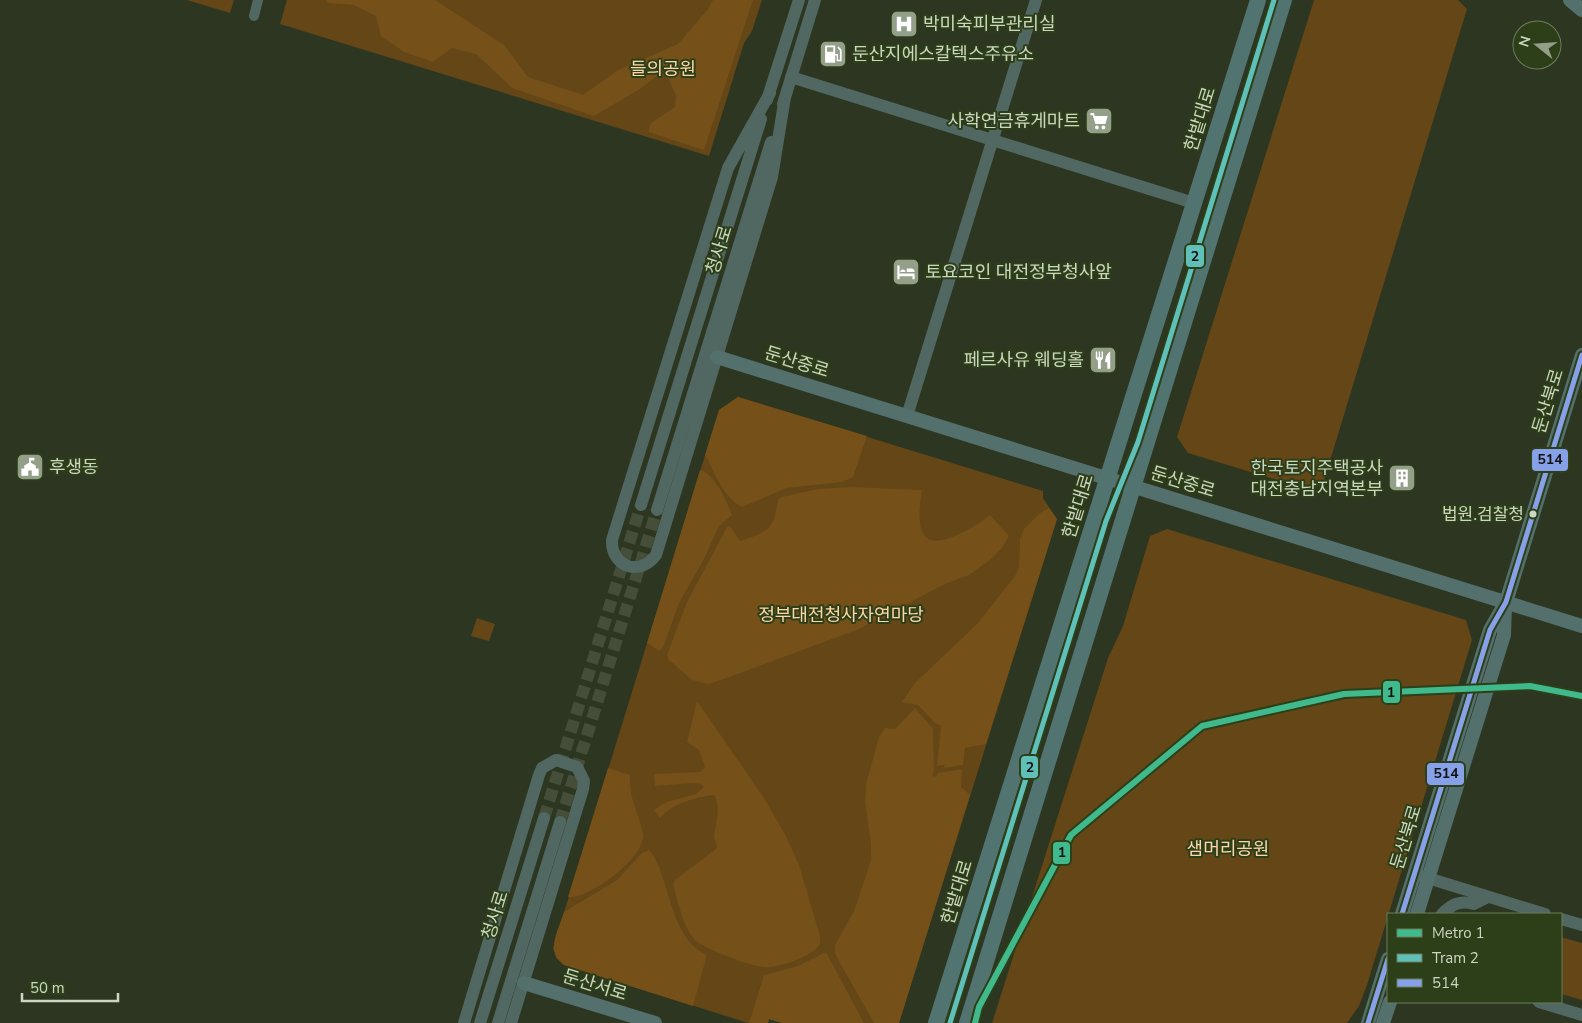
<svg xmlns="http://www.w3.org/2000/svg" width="1582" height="1023" viewBox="0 0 1582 1023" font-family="'Nunito Sans','Noto Sans KR',sans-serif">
<rect width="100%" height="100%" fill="#2c3621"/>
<path fill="#644617" d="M187,0H234L230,13Z
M287,0H762L752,31L744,43L709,156L280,24Z
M1314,0H1458L1467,9L1323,484L1310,490L1188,453L1177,437Z
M738,397L1043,491V498L1057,519L899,1023H782L769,1019L768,1023H748L564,965L556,958L553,948L719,410Z
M1167,529L1466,620L1472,640L1367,985L1359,1006L1347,1023H992L1108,658L1123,626L1150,536Z
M477,618L495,624L489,641L471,636Z
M1561,937L1582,943V1000L1561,994Z"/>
<path fill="#755018" d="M326,0H435L504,45L528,77L583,95L618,70L678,44L708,9L713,0H753L704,150L648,132L651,123L675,107L676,96L665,70L640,89L594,116L512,88L476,54L452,48L433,62L404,52L381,36L376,16L354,5L328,3Z
M738,397L867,436L853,477L842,482L787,488L742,507C724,499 714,471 705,455L719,410Z
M700,470C715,474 727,501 732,515L719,526L704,559L679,603L663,648L659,651L647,643Z
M852,487L922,490C920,502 916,530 927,538C940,549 979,524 990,515L1009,536L1002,548L990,560L969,575L945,584L859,629L735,675L709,684L692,680L669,660L667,655L687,602L727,527L730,526L740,541C769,531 773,531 778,500L782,497L818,489Z
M1049,508L1057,519L986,744L965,748L963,765L945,768L944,765L937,766L941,726L935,723L918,705L902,702L915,683L977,624L1015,576L1019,567L1020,539L1024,529L1040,513Z
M697,701L764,798L786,836L799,865L820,936V944C813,957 778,968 765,967C751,967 702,948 694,939C682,925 678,901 673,885L674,881L717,848C717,843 714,840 714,836C716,824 721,805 714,795C695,797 672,804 660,818L654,810L666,802L696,794L704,787L701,784L694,783L655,786L654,774L700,772L705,767L699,750L687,742Z
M915,708L933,729L934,771L932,775L935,777L938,773L962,769L961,787L970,795L899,1023H874L840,963L835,953V945L854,911L871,860V845L865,800L866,784L879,737L885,728L895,729Z
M608,768L630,775C629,802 639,811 643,834C646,857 589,900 568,897Z
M649,850C654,854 656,861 659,867C671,896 675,941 707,955L693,1006L564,965C545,950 558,932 564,912L617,880L642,853Z
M826,952L864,1023H782L769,1019L768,1023H749L764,975L798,966Z"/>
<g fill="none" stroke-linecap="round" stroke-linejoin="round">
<path stroke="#444e39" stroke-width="12" stroke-dasharray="12 6" stroke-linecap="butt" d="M544,818L641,505
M560,822L657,510"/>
<path stroke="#516762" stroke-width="10" d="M254,16L258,0"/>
<path stroke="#516762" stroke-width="12" d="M791,77L1194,203
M770,93L728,168L612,540C611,567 640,577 656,555L772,177L785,97
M767,100L799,0
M783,104L815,0
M907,416L1036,0
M641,505L761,119
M657,510L771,142
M1418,875L1545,914
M1442,914C1452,904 1460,900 1474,904L1488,897
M1561,919L1582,925
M1539,1002L1582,1015
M464,1023L539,775L542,768L556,760L577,767L584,781L583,789L511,1023
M480,1023L544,818
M498,1023L560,822"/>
<path stroke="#54706c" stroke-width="14" d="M1570,0L1582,10
M717,357L1582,626
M1402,914L1490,630L1506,602L1582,355
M1417,914L1504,635L1505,605
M524,983L655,1023
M1368,1023L1388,959
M1383,1023L1390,1002"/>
<path stroke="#517470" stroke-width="16" d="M936,1023L1258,0
M967,1023L1284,0"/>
<g stroke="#2d3f18" stroke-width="9">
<path id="bus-1" d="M1402,914L1490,630L1506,602L1582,355
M1368,1023L1388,959"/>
</g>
<use href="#bus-1" stroke="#87a1e9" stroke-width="5"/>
<g stroke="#2d3f18" stroke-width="9">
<path id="tram-1" d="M950,1023L1106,521L1138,442L1274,0"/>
</g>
<use href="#tram-1" stroke="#5fc0b9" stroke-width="5"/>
<g stroke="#2d3f18" stroke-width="10">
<path id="metro-1" d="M975,1023L979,1007L1071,835L1202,726L1344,694L1530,686L1582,696"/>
</g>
<use href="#metro-1" stroke="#40ba8c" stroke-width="6"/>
</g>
<defs>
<g id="hospital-square" transform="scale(1.4375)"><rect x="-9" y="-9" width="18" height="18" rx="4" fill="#939f88" stroke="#2d3f18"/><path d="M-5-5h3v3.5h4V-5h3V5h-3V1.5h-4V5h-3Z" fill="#fff"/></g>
<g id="fuel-square" transform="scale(1.4375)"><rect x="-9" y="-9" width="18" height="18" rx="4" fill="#939f88" stroke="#2d3f18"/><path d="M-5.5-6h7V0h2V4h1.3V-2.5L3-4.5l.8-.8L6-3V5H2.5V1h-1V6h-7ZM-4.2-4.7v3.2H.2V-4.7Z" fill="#fff"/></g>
<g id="supermarket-square" transform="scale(1.4375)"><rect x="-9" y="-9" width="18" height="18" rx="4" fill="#939f88" stroke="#2d3f18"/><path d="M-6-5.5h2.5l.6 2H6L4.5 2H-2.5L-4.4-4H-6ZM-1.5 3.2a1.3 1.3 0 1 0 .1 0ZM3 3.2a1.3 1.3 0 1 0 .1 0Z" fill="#fff"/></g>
<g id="hotel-square" transform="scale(1.4375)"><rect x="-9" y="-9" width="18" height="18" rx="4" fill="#939f88" stroke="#2d3f18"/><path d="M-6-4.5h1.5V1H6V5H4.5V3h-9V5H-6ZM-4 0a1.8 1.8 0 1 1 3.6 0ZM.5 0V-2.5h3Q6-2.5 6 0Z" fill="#fff"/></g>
<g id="restaurant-square" transform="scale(1.4375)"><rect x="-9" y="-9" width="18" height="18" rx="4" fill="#939f88" stroke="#2d3f18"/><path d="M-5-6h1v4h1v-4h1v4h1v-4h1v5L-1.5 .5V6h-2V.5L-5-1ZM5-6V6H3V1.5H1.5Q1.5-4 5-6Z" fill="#fff"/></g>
<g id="civic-square" transform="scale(1.4375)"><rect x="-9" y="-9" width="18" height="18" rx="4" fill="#939f88" stroke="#2d3f18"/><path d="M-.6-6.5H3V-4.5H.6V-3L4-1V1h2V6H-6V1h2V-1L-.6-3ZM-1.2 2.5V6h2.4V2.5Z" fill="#fff"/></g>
<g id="building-square" transform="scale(1.4375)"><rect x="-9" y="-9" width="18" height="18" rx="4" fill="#939f88" stroke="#2d3f18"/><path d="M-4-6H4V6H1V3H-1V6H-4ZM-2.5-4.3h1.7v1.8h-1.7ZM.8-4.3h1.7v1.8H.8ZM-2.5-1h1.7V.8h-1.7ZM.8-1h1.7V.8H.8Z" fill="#fff"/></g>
</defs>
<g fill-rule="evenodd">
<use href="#hospital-square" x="904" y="24"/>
<use href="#fuel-square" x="833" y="54"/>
<use href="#supermarket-square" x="1099" y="121"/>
<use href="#hotel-square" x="906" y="272"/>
<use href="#restaurant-square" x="1103" y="360"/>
<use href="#civic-square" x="30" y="467"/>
<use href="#building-square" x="1402" y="478"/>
</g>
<circle fill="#cbd7c0" stroke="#2d3f18" stroke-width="2" cx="1533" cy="514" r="4.5"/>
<g text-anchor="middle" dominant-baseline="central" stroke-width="4" stroke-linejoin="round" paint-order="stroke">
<g font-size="17" fill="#cbd7c0" stroke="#2d3f18" text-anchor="end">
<text x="1524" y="514">법원.검찰청</text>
</g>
<g font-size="18" fill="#cbd7c0" stroke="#2d3f18" text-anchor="start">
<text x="923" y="24">박미숙피부관리실</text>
<text x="852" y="54">둔산지에스칼텍스주유소</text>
<text x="1080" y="121" text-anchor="end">사학연금휴게마트</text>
<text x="925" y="272">토요코인 대전정부청사앞</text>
<text x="1084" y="360" text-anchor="end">페르사유 웨딩홀</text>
<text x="49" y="467">후생동</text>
<text x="1383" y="468" text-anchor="end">한국토지주택공사<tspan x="1383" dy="21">대전충남지역본부</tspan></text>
</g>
<g font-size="18" fill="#fdd5a7" stroke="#2d3f18">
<text x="663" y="69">들의공원</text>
<text x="841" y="615">정부대전청사자연마당</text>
<text x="1228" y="849">샘머리공원</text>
</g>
<g font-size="18" fill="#cbd7c0" stroke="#2d3f18">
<text transform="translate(1200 119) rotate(-73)">한밭대로</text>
<text transform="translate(719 250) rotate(-73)">청사로</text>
<text transform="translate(797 362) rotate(17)">둔산중로</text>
<text transform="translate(1548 401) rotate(-73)">둔산북로</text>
<text transform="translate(1183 482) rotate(17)">둔산중로</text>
<text transform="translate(1078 506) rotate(-73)">한밭대로</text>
<text transform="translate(1406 837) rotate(-73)">둔산북로</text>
<text transform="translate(957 892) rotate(-73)">한밭대로</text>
<text transform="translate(495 915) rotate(-73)">청사로</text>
<text transform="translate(595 985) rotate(17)">둔산서로</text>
</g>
</g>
<g stroke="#2d3f18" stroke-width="2">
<rect x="1185" y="244" width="20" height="24" rx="5" fill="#5fc0b9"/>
<rect x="1531" y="448" width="38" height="24" rx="5" fill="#87a1e9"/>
<rect x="1382" y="680" width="19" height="24" rx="5" fill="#40ba8c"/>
<rect x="1020" y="755" width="19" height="24" rx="5" fill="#5fc0b9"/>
<rect x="1426" y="762" width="39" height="24" rx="5" fill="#87a1e9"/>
<rect x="1052" y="841" width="19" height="24" rx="5" fill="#40ba8c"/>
</g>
<g font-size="14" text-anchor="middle" font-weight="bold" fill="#111">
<text x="1195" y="261">2</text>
<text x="1550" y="464">514</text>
<text x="1391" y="697">1</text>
<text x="1030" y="772">2</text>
<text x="1446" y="778">514</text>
<text x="1062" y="857">1</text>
</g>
<rect x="1387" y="913" width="175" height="90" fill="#2d3f18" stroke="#6c7c5b"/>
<rect x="1397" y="929" width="25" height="8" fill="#40ba8c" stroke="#6c7c5b"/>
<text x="1432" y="938" font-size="15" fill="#cbd7c0">Metro 1</text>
<rect x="1397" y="954" width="25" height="8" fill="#5fc0b9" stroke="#6c7c5b"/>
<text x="1432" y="963" font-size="15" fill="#cbd7c0">Tram 2</text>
<rect x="1397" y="979" width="25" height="8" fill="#87a1e9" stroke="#6c7c5b"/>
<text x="1432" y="988" font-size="15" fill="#cbd7c0">514</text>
<g transform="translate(1537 45) rotate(287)"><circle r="24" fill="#2d3f18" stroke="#6c7c5b"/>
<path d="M0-4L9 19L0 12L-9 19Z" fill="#939f88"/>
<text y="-8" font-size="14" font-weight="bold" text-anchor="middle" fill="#cbd7c0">N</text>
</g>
<path d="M22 993v8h96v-8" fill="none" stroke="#cbd7c0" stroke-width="2.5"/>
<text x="30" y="993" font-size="15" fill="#cbd7c0" stroke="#2d3f18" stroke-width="4" paint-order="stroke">50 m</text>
</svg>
